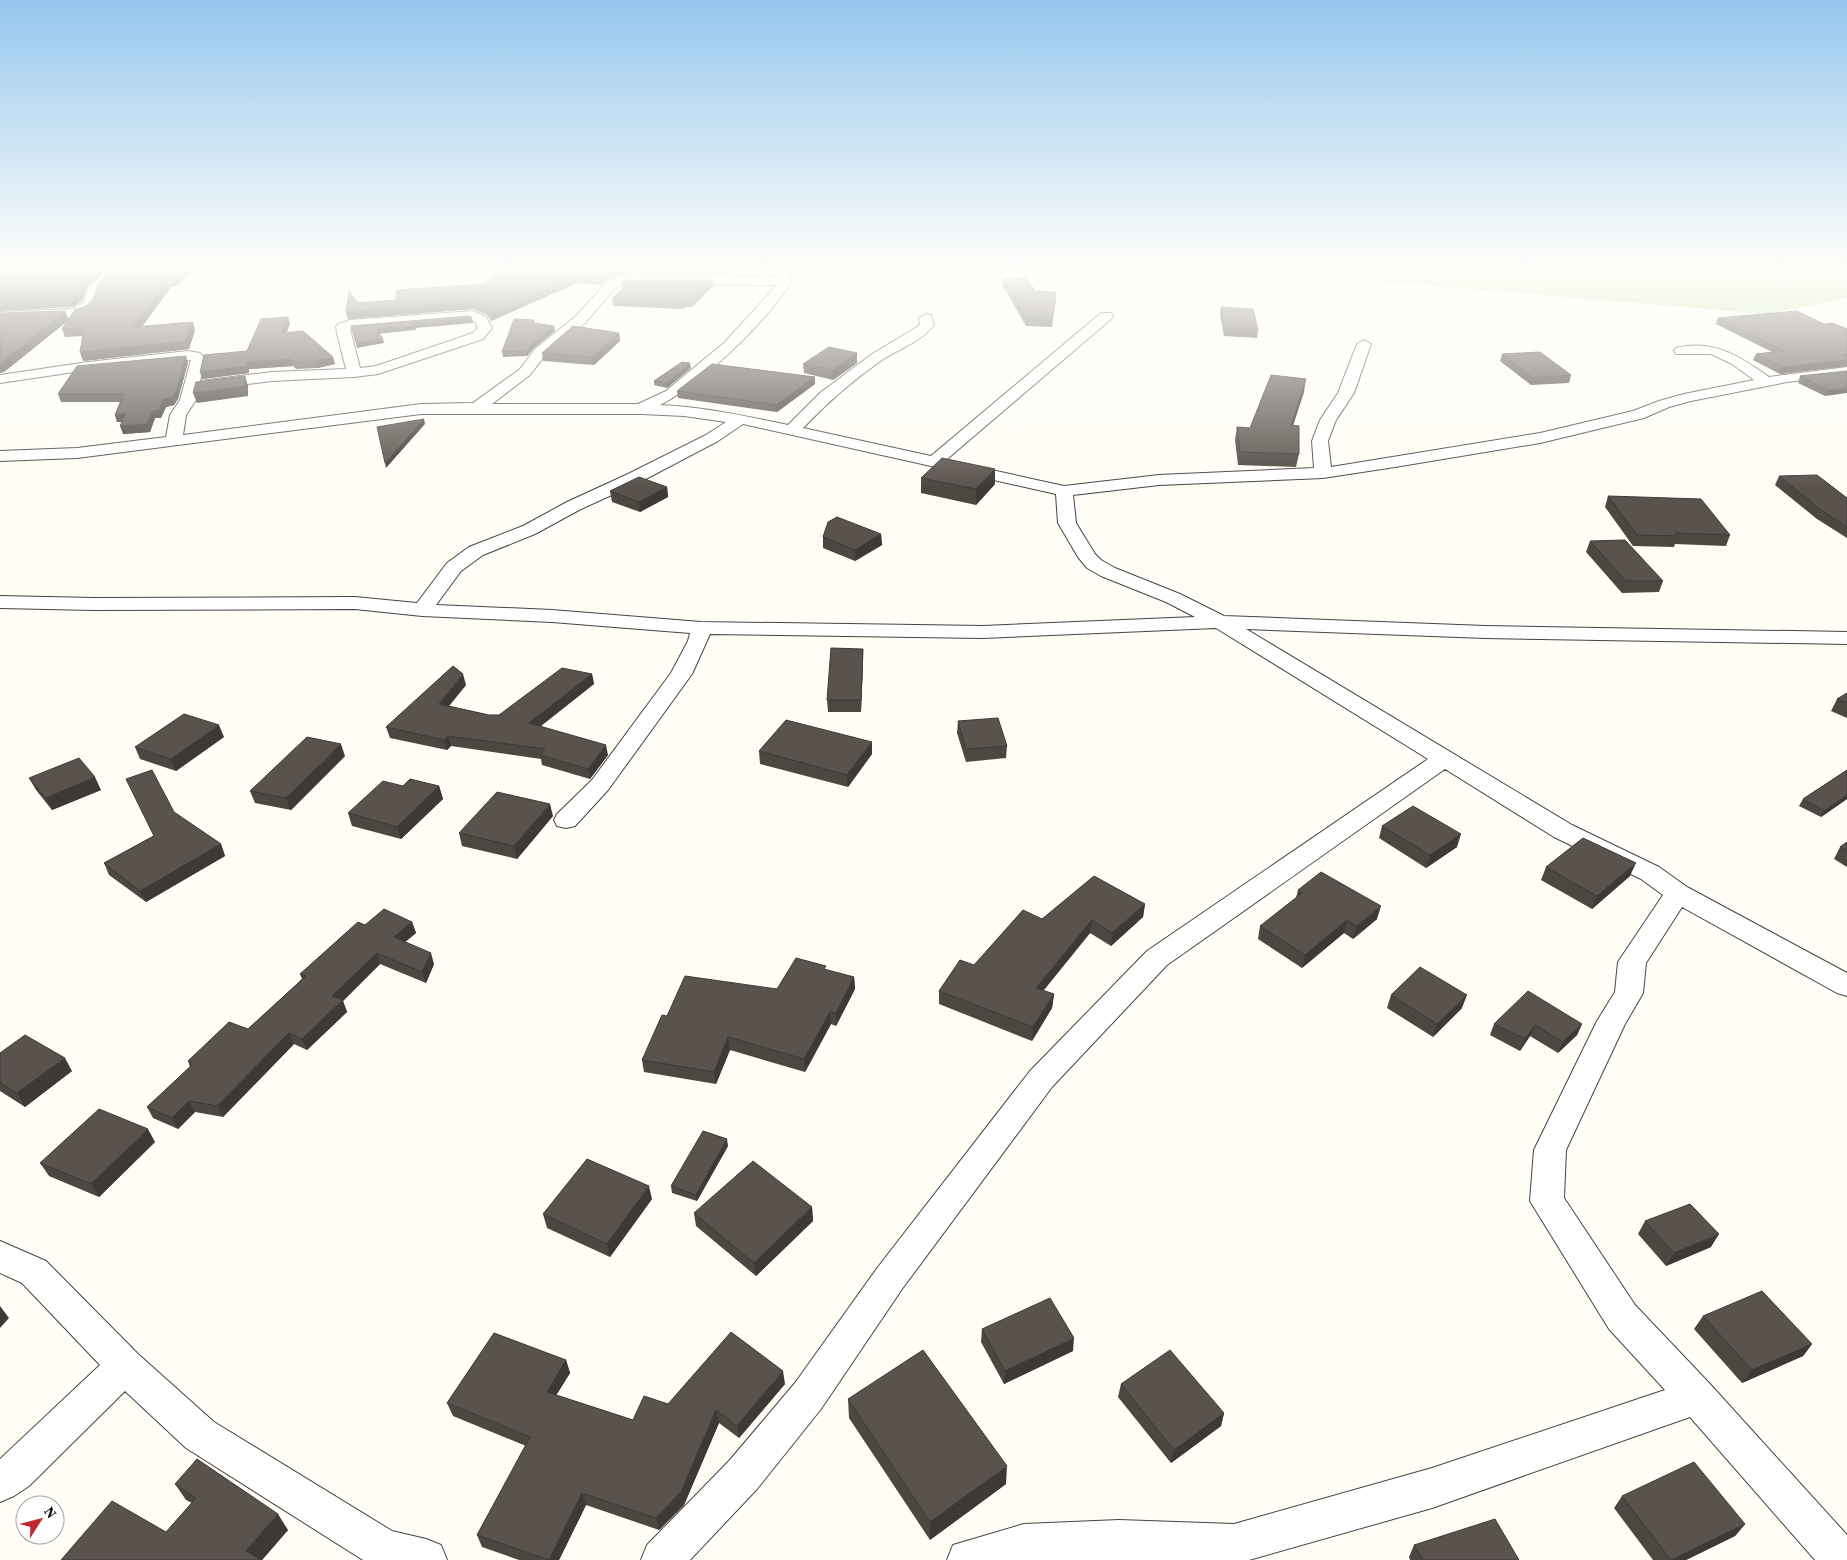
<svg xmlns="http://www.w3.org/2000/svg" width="1847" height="1560" viewBox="0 0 1847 1560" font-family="'Source Serif 4',serif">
<rect width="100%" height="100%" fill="#fffdf5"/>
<path fill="#b9dc9c" d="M1245,270H1847V298L1766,314Z"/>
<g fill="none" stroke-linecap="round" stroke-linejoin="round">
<g stroke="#444" stroke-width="2">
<path id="street" d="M108,270H121L99,291C99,302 93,311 83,315C69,321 17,319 0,320V312L74,309L84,302L88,287Z
M776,270H788L792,281C767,321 702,384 660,405C704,407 746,416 788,425L820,393L872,354L917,327L920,324L919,318L926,314L931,315L934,325C922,341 899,349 882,360C853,380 827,403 803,428L931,456L1101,313H1111L1113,316L1111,319L946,460L1064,486L1159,475L1314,468L1312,441L1320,420L1338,393L1357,344L1364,340L1371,344L1354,393L1336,420L1328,441L1331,467L1540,433L1633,411L1659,401L1684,394L1754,380L1732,364L1711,354H1676L1674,351L1676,348C1714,339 1739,356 1769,377L1847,367V375L1787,382L1691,401L1669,407L1644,418L1540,443L1395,467L1323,478L1159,485L1073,495L1076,523L1095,554L1101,560L1115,568L1180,594L1224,616L1485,626L1847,632V644L1485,638L1246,629L1572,825L1659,867L1687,887L1847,973V996L1837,993L1682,907L1646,963L1643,993L1625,1024L1566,1150L1564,1198L1635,1305L1710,1384L1847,1535V1560H1815L1690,1417L1432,1508L1249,1560H947L953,1545L1024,1524L1119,1520L1234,1524L1432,1468L1665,1390L1609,1329L1530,1201L1534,1150L1597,1021L1615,992L1618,962L1663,895L1641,879L1554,837L1445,769L1167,965L1052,1087L902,1289L821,1409L757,1489L690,1560H641L647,1545L729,1461L795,1383L878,1267L1030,1071L1147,951L1428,759L1216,628L983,638L710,634L692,674L608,790L575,826L566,828L557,826L554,820L557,814L592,780L671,673L688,641L690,633L552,622L422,616L355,609L94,610L0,608V596L94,598L355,597L417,603L447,563L469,547L523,526L567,502L628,474L706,435L726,422L684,416L642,414H421L77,458L0,461V451L77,448L166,437L170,415L180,400L191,360L88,370L0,383V375L88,362L188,351L200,353L205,359L200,381L272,372L346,369L337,333L336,327L338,324L350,320L473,311L486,317L492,328L483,339L378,374L354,377L272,381L198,390L196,400L186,415L183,435L421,404L473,403L520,369L535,349L575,317L608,281L624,276L778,277ZM625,284L777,285L725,342L666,391L638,404H492L530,375L545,355L585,323L616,287ZM470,319L475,322L478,328L473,333L376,366L360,368L350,329ZM743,424L1056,494L1058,523L1078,557L1087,568L1101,576L1166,602L1195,617L983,626L701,622L552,610L436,605L461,571L483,555L535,534L579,510L640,482L718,441Z
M0,1241L46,1261L138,1354L214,1422L392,1531L426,1539L441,1545L447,1560H363L186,1448L125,1391L29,1486L14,1496L0,1502V1459L100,1365L22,1283L0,1273Z"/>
</g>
<use href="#street" fill="#fff" fill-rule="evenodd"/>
</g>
<path fill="#4d4742" d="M0,270H100L102,273L87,286L82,301L73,307L0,311Z
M196,270L175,287H171L142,326L195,330L189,349L83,361L82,336L65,337L62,329L67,321L4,372L65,311L68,319L75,310Z
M500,270H729L725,275L624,274L607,279L602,285L577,283L491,321L487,315L473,309L348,319L346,312L358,303L396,300L484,284Z
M1003,279L1056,299L1052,327L1026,326L1003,286Z
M622,280L713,286L692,307H685L683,309L613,306L612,299L624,287H622Z
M1221,307L1258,330L1257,338L1224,336L1220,315Z
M1718,318L1824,324L1847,329V366L1780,374L1753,360L1756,354L1772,352L1716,324Z
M534,320V323L554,326L555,331L534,348L527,356L503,357L502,352Z
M290,323L287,332L335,364L318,368L296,369L293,366L249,369V373L202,379Z
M619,333L620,341L594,365L543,361L542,353Z
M857,353V363L833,380L804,373L803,364Z
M1502,354L1571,375L1569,383L1531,385L1500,361Z
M188,363L178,399L174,405L166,407L161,418H155L150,432L123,434L122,422H117L115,415L120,402H61L58,394Z
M691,368L667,388L654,385V381Z
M1847,371L1825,396L1798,383L1800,376Z
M815,377V384L777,412L678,398L677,391Z
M1304,392L1293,425L1299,454L1296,467L1238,465L1235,440L1237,427L1250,428Z
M995,469V484L976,505L921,493V478Z
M1779,476L1847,498V538L1817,519L1775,485Z
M667,487L668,497L640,512L612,502L610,491Z
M1608,496L1730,535L1726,546L1675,544L1674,547L1633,546L1605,507Z
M881,534L882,545L855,561L823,548V537Z
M1590,541L1663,581L1659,592L1622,593L1586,552Z
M863,649V661L861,712H828L827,700Z
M592,674L594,684L540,726L608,755L590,779L542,765L541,759L451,746L447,750L390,738L386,727L466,685L448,706L489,715H499Z
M1847,693V718L1831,711L1837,699Z
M958,721L1007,746L1006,758L966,762L957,733Z
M224,737L176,771L140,759L135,747Z
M759,751L872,754L848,787L760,764Z
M345,756L291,810L255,803L250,791Z
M1847,770V799L1821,817L1799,806L1803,799Z
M29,778L101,790L52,810L36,790Z
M403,786H439L443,799L401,839L352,826L348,813Z
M174,812L221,844L225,856L146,902L109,875L104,863L153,836Z
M553,816L517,859L462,846L459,833Z
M1382,826L1457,847L1426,868L1379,838Z
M1847,842V867L1834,859L1840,847Z
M1546,867L1630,876L1592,909L1541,880Z
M1298,890L1377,919L1353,939L1344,933L1302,968L1258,939L1260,926L1296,898Z
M1145,904L1143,917L1111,946L1090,933L1043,991L1054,994L1052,1008L1032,1041L939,1004V991L974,965L1042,919Z
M412,922L416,933L405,942L434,964L426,983L380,964L343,1001L347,1012L307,1050L294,1044L223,1117L195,1112L178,1129L153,1118L147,1107L190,1067L188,1061L248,1029L302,979L300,974Z
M826,970L854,977L855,989L836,1026L831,1024L805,1072L730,1050L716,1084L644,1072L642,1060L667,1016L777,989Z
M1391,995L1462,1008L1433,1037L1387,1008Z
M1494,1024H1582L1577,1035L1558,1053L1530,1036L1520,1051L1490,1035Z
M0,1053L72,1071L25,1107L0,1091Z
M155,1142L99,1197L49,1176L40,1163Z
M728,1146L697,1201L672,1193L671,1186Z
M652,1199L610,1257L547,1228L543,1214Z
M812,1207L813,1221L756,1276L696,1226L694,1213Z
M1645,1221L1711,1247L1666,1266L1638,1234Z
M1703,1316L1812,1344L1803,1356L1742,1383L1694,1329Z
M982,1329L1073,1351L1004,1384L981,1342Z
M566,1360L570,1373L556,1395L633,1420L668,1404L785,1384L739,1438L719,1423L684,1505L659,1530L586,1505L559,1560H519L482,1547L477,1535L526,1446L453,1416L447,1403Z
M1121,1384L1224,1413L1221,1426L1171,1463L1118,1397Z
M848,1399L1006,1484L930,1540L849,1418Z
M175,1484L288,1530L262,1560H61L166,1532L192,1503L186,1500Z
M1622,1496L1745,1524L1735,1536L1686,1560H1653L1614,1508Z
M1414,1545L1519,1560H1410L1409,1557Z"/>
<path fill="#3f3936" d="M93,270H100L102,273L87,286L82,301L73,307L70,299L84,278Z
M184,270H196L175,287L172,279Z
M616,270H623L624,274L607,279L602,285L601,278L607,273Z
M724,270H729L725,275Z
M576,276L577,283L491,321L490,315Z
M168,279L171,287L136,335L133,327Z
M712,280L713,286L692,307V300Z
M684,300L685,307L683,309L682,302Z
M472,302L473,309L348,319L346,312Z
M65,311L69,320L4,372L0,373V364Z
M288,317L290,323L284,339L282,333Z
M472,318L473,323L416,328V330L377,334L376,329L415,323Z
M193,322L195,330L189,349L83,361L80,352Z
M554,326L555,331L534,348L527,356V351L533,343Z
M619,333L620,341L594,365L593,357Z
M383,339L384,343L357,348L356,343Z
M857,353V363L833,380V370Z
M1847,354V366L1780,374L1783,367Z
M186,356L188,363L178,399L174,405L166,407L161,418H155L150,432L123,434L120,426L153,411Z
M333,357L335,364L318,368L316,361Z
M291,359L293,366L249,369V373L202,379L200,372L247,362Z
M690,363L691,368L667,388V383Z
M245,376L248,386V396L197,403L193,393Z
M815,377V384L777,412L776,405Z
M1306,379L1304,392L1289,438L1291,425Z
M1847,387V393L1825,396L1828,390Z
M126,413L129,421L117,422L115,415Z
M424,419L425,424L386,468L385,463Z
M995,469V484L976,505V489Z
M667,487L668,497L640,512L639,502Z
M881,534L882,545L855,561V550Z
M863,649V661L861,712V700Z
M463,674L466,685L442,715L439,704Z
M592,674L594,684L531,734L529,723Z
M219,725L224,737L176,771L171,759Z
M448,736L451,746L447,750L444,740Z
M872,742V754L848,787L847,775Z
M341,744L345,756L291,810L286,798Z
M606,745L608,755L590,779L588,769Z
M95,777L101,790L52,810L46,798Z
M439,786L443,799L401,839L397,827Z
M1847,795V799L1821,817L1824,811Z
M550,804L553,816L517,859L514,846Z
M1461,834L1457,847L1426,868L1430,855Z
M221,844L225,856L146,902L140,891Z
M1636,863L1630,876L1592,909L1597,896Z
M1145,904L1143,917L1111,946L1112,933Z
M1381,906L1377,919L1353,939L1357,926Z
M1092,920L1090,933L1035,1001L1036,988Z
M1347,920L1344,933L1302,968L1305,955Z
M412,922L416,933L398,948L394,937Z
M377,953L380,964L343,1001L347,1012L307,1050L302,1039L332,996Z
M431,953L434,964L426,983L422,972Z
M854,977L855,989L836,1026V1013Z
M1054,994L1052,1008L1032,1041L1033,1027Z
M1467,995L1462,1008L1433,1037L1437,1024Z
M830,1012L831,1024L805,1072L804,1059Z
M1582,1024L1577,1035L1558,1053L1563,1042Z
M1535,1025L1530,1036L1520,1051L1525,1039Z
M289,1033L294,1044L223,1117L217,1106Z
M728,1037L730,1050L716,1084L714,1072Z
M65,1058L72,1071L25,1107L17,1093Z
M189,1101L195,1112L178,1129L172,1118Z
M148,1129L155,1142L99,1197L91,1184Z
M727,1139L728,1146L697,1201L696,1195Z
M649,1186L652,1199L610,1257L607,1244Z
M812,1207L813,1221L756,1276L754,1263Z
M1719,1234L1711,1247L1666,1266L1674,1253Z
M0,1306L9,1318L0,1328Z
M1074,1338L1073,1351L1004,1384L1005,1371Z
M1812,1344L1803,1356L1742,1383L1752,1370Z
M566,1360L570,1373L551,1404L547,1392Z
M783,1371L785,1384L739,1438L737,1426Z
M716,1410L719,1423L684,1505L659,1530L656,1518Z
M1224,1413L1221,1426L1171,1463L1174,1450Z
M1007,1466L1006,1484L930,1540V1522Z
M582,1493L586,1505L559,1560H549Z
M278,1514L288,1530L262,1560H253L246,1551Z
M1745,1524L1735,1536L1686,1560H1671Z"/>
<path fill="#5a524d" stroke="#3f3936" d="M0,270H93L84,278L79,293L70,299L0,302Z
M112,270H184L172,279H168L133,327L193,322L186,341L80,352L84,328L62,329L75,310L84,307L91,302L95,295L98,284Z
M500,270H616L607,273L601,278L576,276L490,315L485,309L472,302L346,312L349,291L358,303L396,300L397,290L484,284Z
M1027,278L1035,291L1056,292L1052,320L1027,319L1003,279Z
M622,280H712L692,300H684L682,302L612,299L630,281Z
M1221,307L1253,309L1258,330L1225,329Z
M65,311L0,364V313Z
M1797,311L1824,324L1832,323L1847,329V354L1842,355L1847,357V360L1783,367L1756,354L1784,351L1718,318Z
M469,316L472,318L415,323V326L376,329L383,339L356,343L351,326Z
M288,317L282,333L303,331L333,357L316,361L294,362L291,359L247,362V366L200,372L204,355L247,351L261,319Z
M514,319L534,320L533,323L554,326L533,343L527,351L502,352Z
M573,326L619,333L593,357L542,353Z
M829,347L857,353L833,370L803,364Z
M1540,352L1571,375L1533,378L1502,354Z
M186,356L176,392L171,398L163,399L159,410L153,411L147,424L120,426L126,413L115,415L124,394H58L77,366Z
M682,362L690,363L667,383L654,381Z
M712,364L815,377L776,405L677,391Z
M1847,371V387L1828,390L1800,376Z
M1271,375L1306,379L1291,425L1299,426V454L1240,452L1237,427L1250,428Z
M245,376V386L193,393L196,382Z
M424,419L385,463L377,427Z
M942,458L995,469L976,489L921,478Z
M1817,475L1847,498V527L1821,510L1779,476Z
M639,477L667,487L639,502L610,491Z
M1608,496L1701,499L1730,535L1675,533L1678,536L1637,535Z
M837,517L881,534L855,550L823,537L828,522Z
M1625,540L1663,581H1626L1590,541Z
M831,648L863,649L861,700H827Z
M453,666L463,674L439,704L489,715H499L562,668L592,674L529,723L606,745L588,769L540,755L545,749L448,736L444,740L386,727Z
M1847,693V703L1837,699Z
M184,714L219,725L171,759L135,747Z
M998,718L1007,746L966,749L958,721Z
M786,720L872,742L847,775L759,751Z
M307,737L341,744L286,798L250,791Z
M79,758L95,777L46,798L29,778Z
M152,770L174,812L221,844L140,891L104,863L154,836L126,779Z
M1847,770V795L1824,811L1803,799Z
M410,779L439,786L397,827L348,813L383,781L403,786Z
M497,792L550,804L514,846L459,833Z
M1413,806L1461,834L1430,855L1382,826Z
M1583,838L1636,863L1597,896L1546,867Z
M1847,842V850L1840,847Z
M1321,872L1381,906L1357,926L1347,920L1305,955L1260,926L1302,893L1298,890Z
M1094,876L1145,904L1112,933L1092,920L1036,988L1054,994L1033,1027L939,991L960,960L974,965L1023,910L1042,919Z
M384,909L412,922L394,937L431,953L422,972L377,953L332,996L343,1000L302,1039L289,1033L217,1106L189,1101L172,1118L147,1107L193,1064L188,1061L229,1022L248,1029L306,976L300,974L358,922L365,925Z
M796,958L826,966L824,969L854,977L836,1013L830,1012L804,1059L728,1037L714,1072L642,1060L662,1015L667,1016L685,976L777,989Z
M1420,967L1467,995L1437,1024L1391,995Z
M1528,991L1582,1024L1563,1042L1535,1025L1525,1039L1494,1024Z
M25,1035L65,1058L17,1093L0,1083V1053Z
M99,1109L148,1129L91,1184L40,1163Z
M703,1131L727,1139L696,1195L671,1186Z
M587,1159L649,1186L607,1244L543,1214Z
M753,1161L812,1207L754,1263L694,1213Z
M1690,1204L1719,1234L1674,1253L1645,1221Z
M1762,1291L1812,1344L1752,1370L1703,1316Z
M1050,1298L1074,1338L1005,1371L982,1329Z
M731,1332L783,1371L737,1426L716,1410L681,1492L656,1518L582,1493L549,1560L477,1535L530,1437L447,1403L494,1333L566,1360L547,1392L633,1420L644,1396L668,1404Z
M923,1350L1007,1466L930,1522L848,1399Z
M1170,1350L1224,1413L1174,1450L1121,1384Z
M197,1459L278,1514L246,1551L261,1560H61L112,1501L166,1532L196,1498L175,1484Z
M1694,1462L1745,1524L1671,1560L1622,1496Z
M1495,1519L1519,1560H1423L1414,1545Z"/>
<linearGradient id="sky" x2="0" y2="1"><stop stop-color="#95c6ee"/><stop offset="0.55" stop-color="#fffefa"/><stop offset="1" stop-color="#fffefa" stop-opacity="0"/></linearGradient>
<rect width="1847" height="488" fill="url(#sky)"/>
<g transform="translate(40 1520) rotate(54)"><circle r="24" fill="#ffffff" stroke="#a0a0a0"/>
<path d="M0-4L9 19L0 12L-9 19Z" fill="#c4262e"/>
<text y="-8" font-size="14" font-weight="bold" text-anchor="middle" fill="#111111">N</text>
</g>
</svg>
